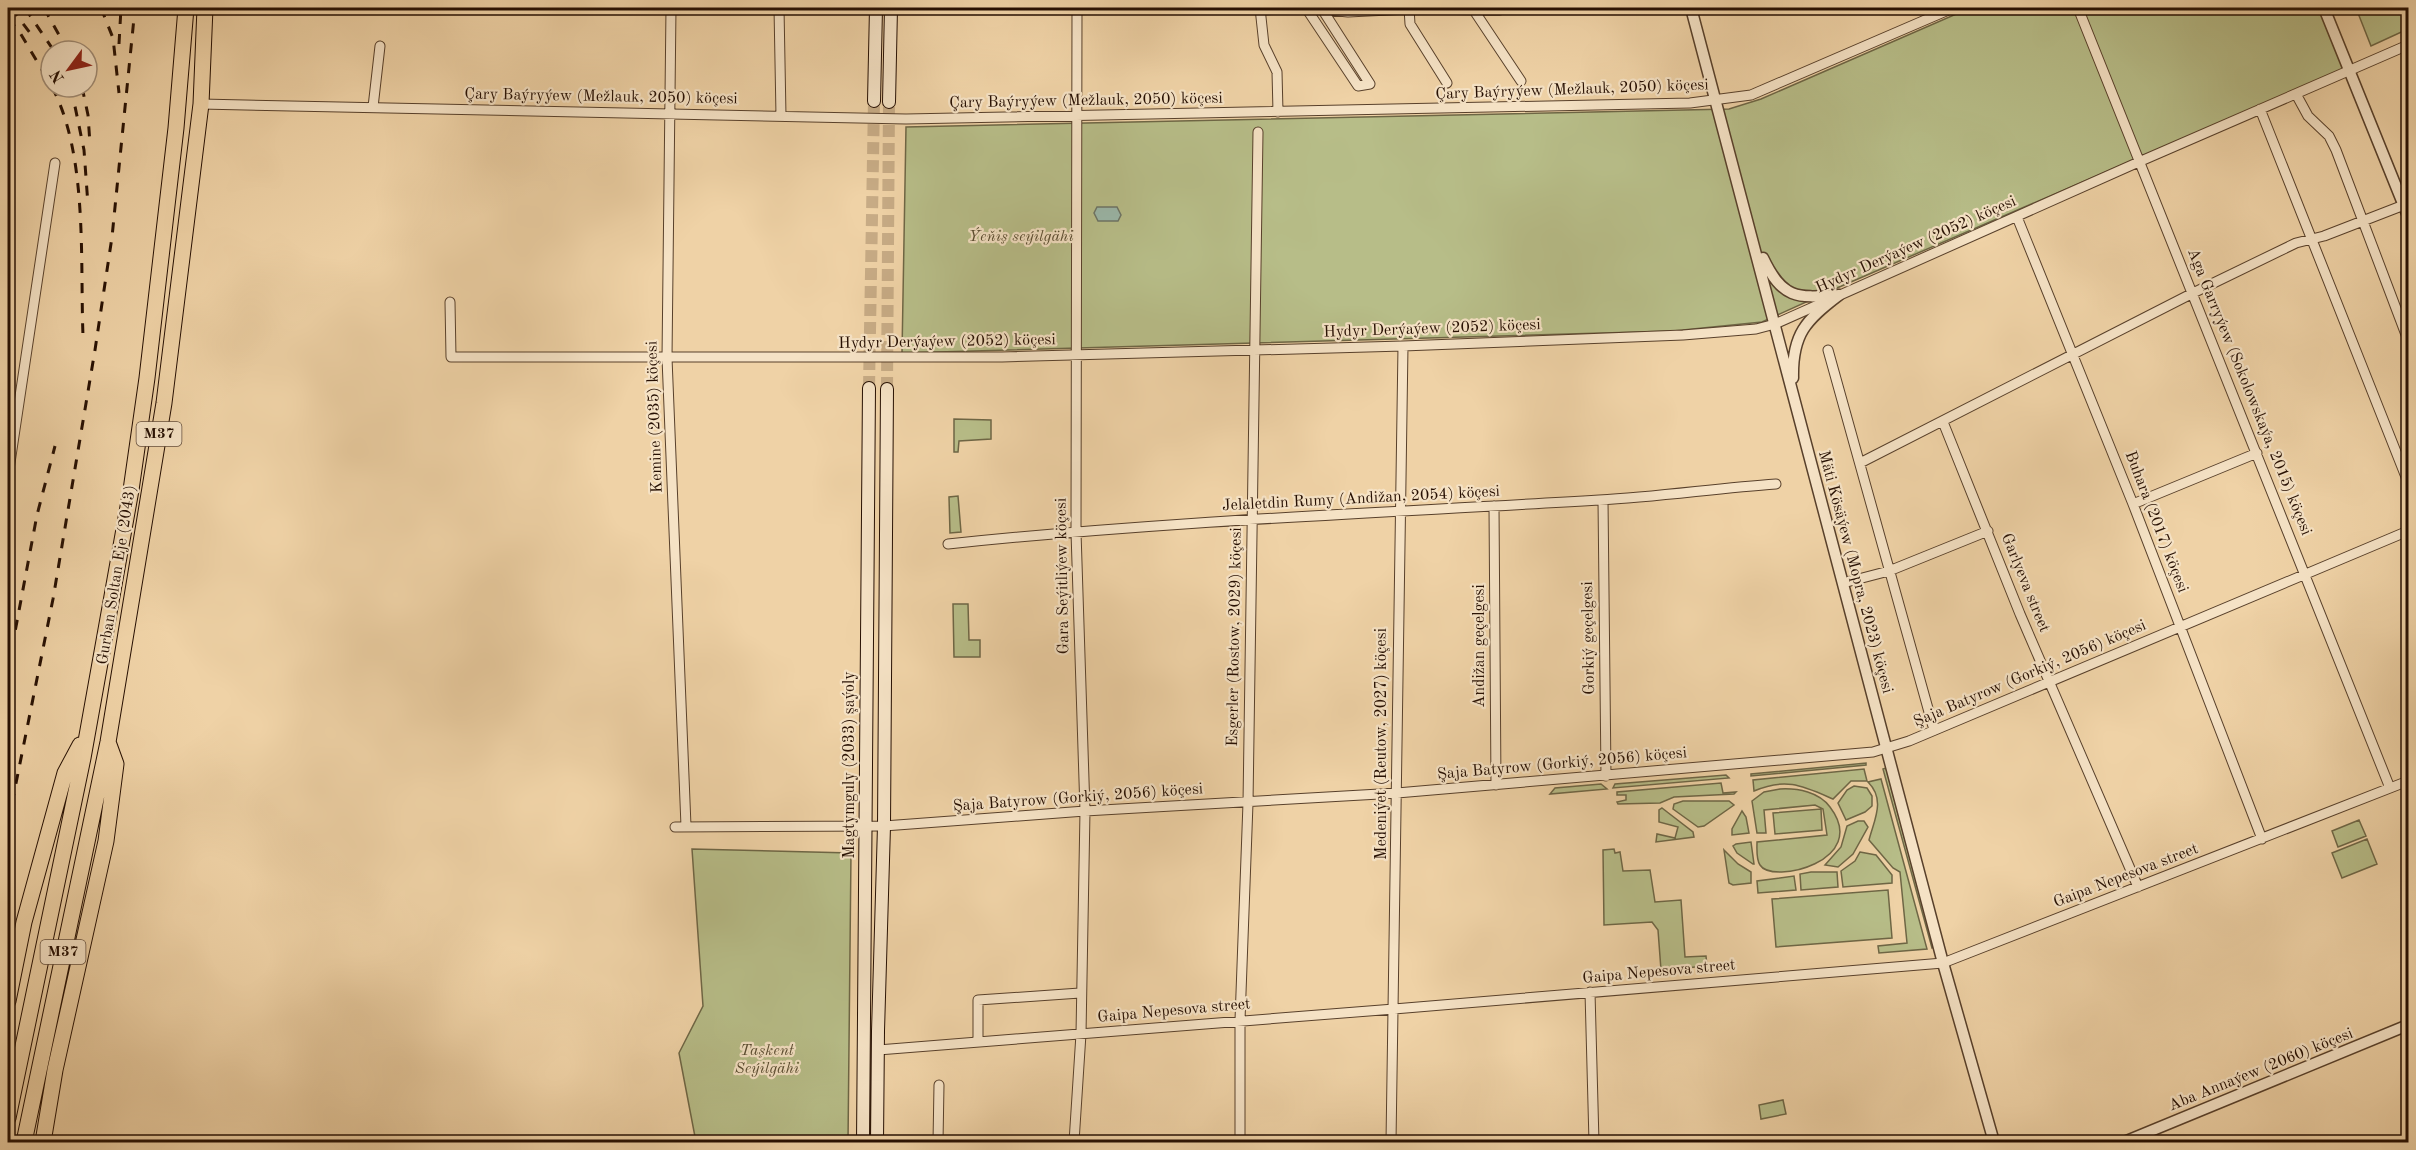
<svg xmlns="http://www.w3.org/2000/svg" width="2416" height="1150" viewBox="0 0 2416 1150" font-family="'Old Standard TT',serif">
<rect width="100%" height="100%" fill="#efd2a6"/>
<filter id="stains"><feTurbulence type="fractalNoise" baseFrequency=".00333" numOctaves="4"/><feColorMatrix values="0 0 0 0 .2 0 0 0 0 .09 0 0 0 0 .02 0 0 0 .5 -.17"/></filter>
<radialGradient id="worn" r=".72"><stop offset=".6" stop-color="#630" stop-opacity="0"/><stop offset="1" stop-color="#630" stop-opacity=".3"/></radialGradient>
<path fill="#b7bd88" stroke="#6e6645" stroke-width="1.5" d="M1970,8H2319L2344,69L1837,288L1762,322L1673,331L902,353L906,127L1729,109L1761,99Z
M2356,8H2408V29L2371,46Z
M954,419L991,420V439L959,441L958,452H954Z
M958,496L961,532L950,533L949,497Z
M953,604H968L969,640H980V657H954Z
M1866,763V765L1751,776V774Z
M1886,768L1934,947L1932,948L1883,769Z
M1864,769L1867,781H1851L1833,799C1803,786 1786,777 1754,791L1753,780Z
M1726,775L1729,778L1613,788L1615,784Z
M1881,779L1927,949L1879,953L1878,946L1907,943L1900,872L1893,868L1869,840C1874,820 1886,800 1868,782Z
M1721,783L1723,793L1736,792L1734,794L1674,797L1660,803L1618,804L1617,802L1626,800V795H1617V792Z
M1601,784L1607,789L1550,794L1555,788Z
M1854,786L1867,788L1872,796V806L1865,812L1846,820L1838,803L1847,790Z
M1780,789C1798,788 1819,792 1830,807C1871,861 1772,885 1760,865C1756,859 1757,849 1757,842L1827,835L1823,809L1815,805L1764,810L1766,833H1757L1752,801L1764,792Z
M1683,801H1729L1734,805L1704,826L1698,827L1673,809L1674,804Z
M1662,808L1693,832L1694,837L1656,842L1657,834L1675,838L1678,827L1659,822V810Z
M1821,809L1822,830L1775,834L1773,813Z
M1742,811L1746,817L1749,833L1732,835V829Z
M2359,820L2366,836L2338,847L2332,831Z
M1858,821H1864L1868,827L1853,854L1838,867L1825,865L1841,847L1847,826Z
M2367,839L2377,864L2342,878L2332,853Z
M1751,842L1754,864H1753L1737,853L1733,846L1736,844Z
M692,849L851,853L848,1142H696L679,1053L703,1006Z
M1614,849L1615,853L1620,852L1623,871L1650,870L1655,902L1681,900L1685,957L1706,956L1707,966L1661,970L1658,930L1652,922L1604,925L1603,850Z
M1724,850L1738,864L1751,872V883L1733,885L1729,883Z
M1860,852L1876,855L1892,875V883L1843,887L1841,871L1855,861Z
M1811,872H1837L1838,887L1801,890L1800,874Z
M1794,876L1796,890L1758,893L1757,881Z
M1888,890L1892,938L1776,947L1772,899Z
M1783,1100L1786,1114L1761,1119L1759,1105Z"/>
<path fill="#9ab7a9" stroke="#6c7466" stroke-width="1.5" d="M1097,207H1117L1121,215L1118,221H1098L1094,213Z"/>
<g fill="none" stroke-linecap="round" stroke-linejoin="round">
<path stroke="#c7ab85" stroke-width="12" stroke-dasharray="12 6" stroke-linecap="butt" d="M869,388L874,101
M887,389L889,102"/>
<g stroke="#58402b" stroke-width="11">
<path id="minor" d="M671,8L667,358L686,826
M779,8L781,116
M1260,8L1264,45L1277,72L1278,112
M1306,8L1358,86L1370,84L1322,9
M1409,8L1410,24L1447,83
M2078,8L2390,788
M1473,9L1521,81
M1260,10L1306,8L1348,12L1409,9L1500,10L1509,8
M2296,94L2308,116L2329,136L2336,150L2408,340
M201,104L906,119L1690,103L1751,95L1953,8
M373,107L380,46
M2260,109L2408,482
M2017,217L2133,504L2262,839
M450,302L451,357H1002L1403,346L1683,335L1756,329L1775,324L2141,161L2408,45
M1828,350L1934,730
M1943,422L2020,614L2138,887
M1860,463L2193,293L2296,243L2324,236L2404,205
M8,476L55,163
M1603,500L1606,776
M2133,504L2257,453
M1494,506L1496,785
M948,544C1164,521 1382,513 1599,500C1658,497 1717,488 1776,484
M1843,583L1889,571L1988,531
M675,827L884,826L1085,811L1397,793L1873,752L1909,741L2408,531
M1590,992L1594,1142
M978,1041V1000L1080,993
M878,1050L1394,1009L1943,963L2408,781
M938,1142L939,1085
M1074,1142L1081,1034L1085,811L1076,532L1077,8
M1240,1142V1020L1248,803L1258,132
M1391,1142L1403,346"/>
</g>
<g stroke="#58402b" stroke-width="13">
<path id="tertiary" d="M1691,8L1943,963L1994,1142
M2324,8L2408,216
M1763,258C1783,300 1797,298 1839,295
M1793,378C1792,334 1806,320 1839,295
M2124,1142L2408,1025"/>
</g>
<g stroke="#260f02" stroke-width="14">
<path id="secondary" d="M874,101L876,8
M889,102L891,8
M863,1142L869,388
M877,1142L878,1031L884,826L887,389"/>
</g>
<g stroke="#260f02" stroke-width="17">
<path id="trunk" d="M8,1001L24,922L65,773L80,745
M8,1118L83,758L131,490L147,378L176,128L186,8
M24,1142L108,742L164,403L201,104L205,8
M43,1142L55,1070L106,841L116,764L108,742"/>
</g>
<use href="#minor" stroke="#f5e2c5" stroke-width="9"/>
<use href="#tertiary" stroke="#f5e2c5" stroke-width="10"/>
<use href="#secondary" stroke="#f5e2c5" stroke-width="12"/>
<use href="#trunk" stroke="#efd2a6" stroke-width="15"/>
<path stroke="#260f02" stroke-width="3" stroke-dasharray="10 10" stroke-linecap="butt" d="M11,8L34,38
M25,8L54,51
M44,8L68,51
M101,8L113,38L119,93
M8,19L19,31L51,85
M119,44L121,8
M52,87C88,155 80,260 83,336
M71,87L84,150L88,205
M82,87L88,115L90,144
M8,669L37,515L55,446
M8,823L53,599L95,350L112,237L135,8"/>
</g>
<g text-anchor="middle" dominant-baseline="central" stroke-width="4.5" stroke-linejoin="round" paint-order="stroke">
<g fill="#f5e2c5" stroke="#644e3c" stroke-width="1.5">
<rect x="136.5" y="422" width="45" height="24" rx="4.5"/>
<rect x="40.5" y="940" width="45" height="24" rx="4.5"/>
</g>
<g font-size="15" font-weight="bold" fill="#260f02">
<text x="159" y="434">M37</text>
<text x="63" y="952">M37</text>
</g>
<g font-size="16" fill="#260f02" stroke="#f5e2c5">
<text transform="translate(1572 90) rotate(-2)">Çary Baýryýew (Mežlauk, 2050) köçesi</text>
<text transform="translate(601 97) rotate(1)">Çary Baýryýew (Mežlauk, 2050) köçesi</text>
<text transform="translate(1086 101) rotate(-1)">Çary Baýryýew (Mežlauk, 2050) köçesi</text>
<text transform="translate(1916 245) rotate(-24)">Hydyr Derýaýew (2052) köçesi</text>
<text transform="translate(1432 329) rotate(-2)">Hydyr Derýaýew (2052) köçesi</text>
<text transform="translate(947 342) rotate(-1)">Hydyr Derýaýew (2052) köçesi</text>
<text transform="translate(2249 392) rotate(68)">Aga Garryýew (Sokolowskaýa, 2015) köçesi</text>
<text transform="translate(655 417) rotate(-92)">Kemine (2035) köçesi</text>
<text transform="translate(1361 499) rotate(-3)">Jelaletdin Rumy (Andižan, 2054) köçesi</text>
<text transform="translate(2156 522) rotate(69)">Buhara (2017) köçesi</text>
<text transform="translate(1855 572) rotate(75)">Mäti Kösäýew (Mopra, 2023) köçesi</text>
<text transform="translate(117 575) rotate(-81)">Gurban Soltan Eje (2043)</text>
<text transform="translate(1063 576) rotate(-91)">Gara Seýitliýew köçesi</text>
<text transform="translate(2025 583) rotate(68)">Garlyeva street</text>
<text transform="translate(1235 637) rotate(-89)">Esgerler (Rostow, 2029) köçesi</text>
<text transform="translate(1589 638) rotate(-91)">Gorkiý geçelgesi</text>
<text transform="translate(1480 646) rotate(-90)">Andižan geçelgesi</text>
<text transform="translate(2030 674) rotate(-23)">Şaja Batyrow (Gorkiý, 2056) köçesi</text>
<text transform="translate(1382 744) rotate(-90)">Medeniýet (Reutow, 2027) köçesi</text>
<text transform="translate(1562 764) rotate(-5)">Şaja Batyrow (Gorkiý, 2056) köçesi</text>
<text transform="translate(850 765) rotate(-90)">Magtymguly (2033) şaýoly</text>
<text transform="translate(1078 798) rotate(-4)">Şaja Batyrow (Gorkiý, 2056) köçesi</text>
<text transform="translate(2126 876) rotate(-21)">Gaipa Nepesova street</text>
<text transform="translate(1659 972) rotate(-5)">Gaipa Nepesova street</text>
<text transform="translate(1174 1011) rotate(-5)">Gaipa Nepesova street</text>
<text transform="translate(2261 1070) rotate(-22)">Aba Annaýew (2060) köçesi</text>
</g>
<g font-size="16" font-style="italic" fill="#594c31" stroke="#f5e2c5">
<text x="1021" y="237">Ýeňiş seýilgähi</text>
<text x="767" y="1051">Taşkent<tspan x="767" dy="18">Seýilgähi</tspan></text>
</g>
</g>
<rect width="2416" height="1150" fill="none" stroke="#efd2a6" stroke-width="30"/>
<rect x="9" y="9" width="2398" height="1132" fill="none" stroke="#260f02" stroke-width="3"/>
<rect x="15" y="15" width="2386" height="1120" fill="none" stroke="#260f02" stroke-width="1.5"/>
<g transform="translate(69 69) rotate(237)"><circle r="28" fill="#f5e2c5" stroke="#a28e77" stroke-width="1.5"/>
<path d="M0-4.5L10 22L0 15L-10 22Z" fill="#8f2418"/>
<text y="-9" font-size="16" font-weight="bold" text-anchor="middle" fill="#260f02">N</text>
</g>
<rect width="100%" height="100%" filter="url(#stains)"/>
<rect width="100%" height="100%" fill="url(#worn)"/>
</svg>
